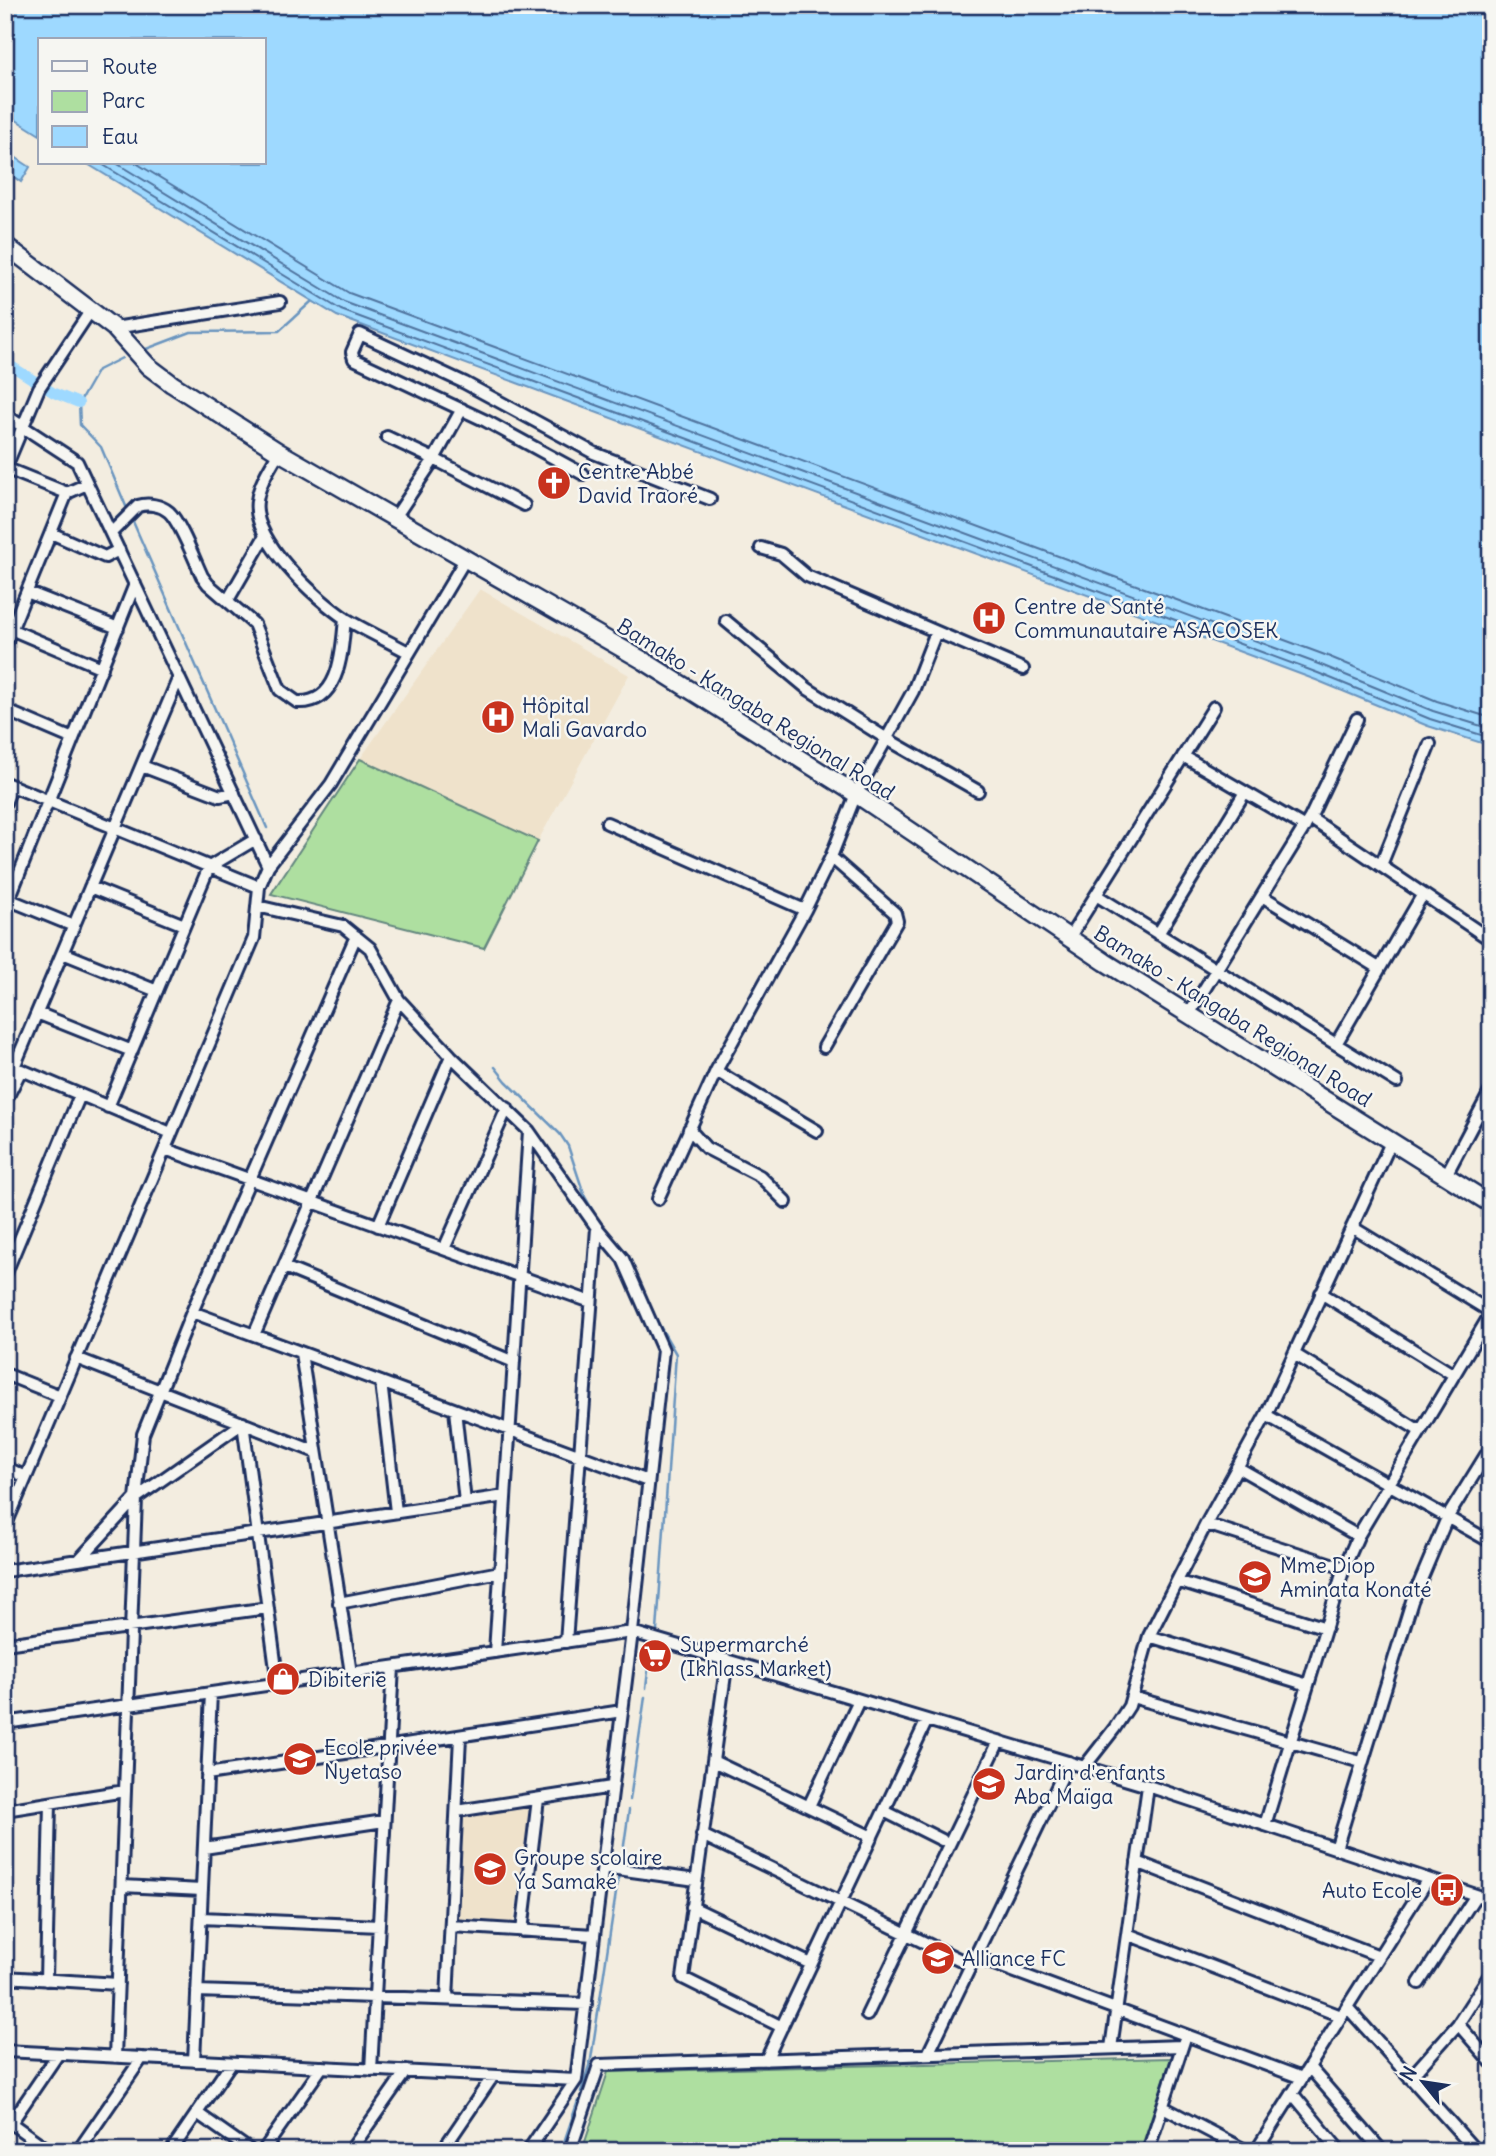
<svg xmlns="http://www.w3.org/2000/svg" width="1496" height="2156" viewBox="0 0 1496 2156" font-family="Delius,sans-serif">
<rect width="100%" height="100%" fill="#f3ede0"/>
<filter id="ink" filterUnits="userSpaceOnUse"><feTurbulence type="fractalNoise" baseFrequency=".0143" numOctaves="2"/><feDisplacementMap in="SourceGraphic" scale="14" xChannelSelector="R" yChannelSelector="G"/><feConvolveMatrix kernelMatrix="1 2 1 2 8 2 1 2 1" color-interpolation-filters="sRGB"/></filter>
<g filter="url(#ink)">
<path fill="#efe2cb" d="M480,589L629,675L538,841L360,759Z
M530,1807L513,1925L457,1921L460,1818Z"/>
<path fill="#aedfa0" stroke="#64877f" stroke-width="2" d="M360,759L538,841L484,948L271,894Z
M1171,2058L1142,2151H582L608,2072Z"/>
<path fill="#9ed9ff" stroke="#6a95bf" stroke-width="2" d="M5,5H1491V746L1428,726L1316,680L337,316L86,163H264V40H40V135L5,113Z
M15,157L30,167L21,182L5,171Z"/>
<g fill="none" stroke-linecap="round" stroke-linejoin="round">
<path stroke="#4f739e" stroke-width="2" d="M100,163L341,310L1318,673L1430,719L1491,738
M116,163L344,302L1321,665L1433,711L1491,729
M136,163L349,293L1325,655L1437,701L1491,718"/>
<path stroke="#6a95bf" stroke-width="2.5" d="M141,351L191,332L279,331L312,301
M122,358L98,370L79,403L80,425L101,447L128,511
M131,517L267,828
M495,1067L506,1081L560,1134L568,1146L585,1197L603,1228
M654,1316L676,1354L657,1631
M646,1688L651,1645
M630,1800L645,1697
M621,1866L629,1810
M581,2092L591,2059L619,1873
M561,2151L578,2101"/>
<path stroke="#9ed9ff" stroke-width="10" d="M5,362L54,393L79,403"/>
<g stroke="#1b2f5e" stroke-width="16">
<path id="street" d="M114,328L280,302
M5,415L77,462L268,866
M387,437L434,459L462,409
M279,452C270,467 259,484 257,501C251,540 316,599 346,619C366,631 388,641 408,652
M5,468L67,493
M5,469L39,388L91,310
M583,474L486,421L354,359L352,352L360,334L465,383L594,453L710,499
M394,519L434,459L524,505
M112,532L138,506C148,503 161,505 169,512C180,522 195,561 202,576L208,584L254,624L280,690L297,702C341,705 342,649 345,618
M51,533L105,557L119,550
M761,548L781,554L807,576L1023,669
M27,592L118,628
M228,600L265,536
M726,621L808,689L887,739L978,791
M8,628L102,668
M5,645L67,493L87,484
M5,710L73,739
M1183,756L1305,827
M142,766L220,796L234,793
M5,783L259,887
M5,803L12,786
M1310,818L1491,940
M607,823L805,910
M1381,865L1430,744
M90,887L184,925
M1096,895L1397,1082
M1262,896L1379,968
M5,898L74,926
M257,906L343,926L370,948L399,1000L451,1056L529,1131L597,1228L623,1259L663,1350L632,1632L576,2080L528,2151
M5,909L135,584
M1158,934L1245,792
M1069,938L1214,707
M63,953L157,991
M37,1013L132,1051
M1189,1014L1310,818L1357,719
M1336,1044L1423,894
M824,1047L897,921L895,913L831,857
M5,1063L171,1133
M14,1067L179,677
M716,1071L817,1131
M5,1102L21,1070
M108,1107L209,867L256,839
M689,1129L706,1148L760,1176L786,1202
M165,1149L591,1302
M1446,1175L1491,1090
M658,1199L716,1071L805,910L831,857L856,794L913,691L936,632
M378,1226L451,1056
M1352,1227L1491,1312
M444,1249L507,1108
M284,1267L514,1362
M5,1275L80,1095
M1321,1293L1454,1375
M192,1312L648,1481
M254,1335L399,1000
M301,1353L351,1673
M1294,1354L1420,1431
M76,1358L316,1452
M5,1374L60,1396
M381,1382L396,1512
M455,1410L465,1502
M1266,1415L1491,1542
M5,1467L26,1477
M1237,1467L1358,1536
M1206,1524L1344,1568
M5,1527L254,938L259,887L268,866L331,784L466,558
M79,1560L136,1498L243,1423L278,1684
M5,1571L505,1496
M1177,1581L1326,1628
M339,1603L500,1572
M1149,1636L1308,1685
M566,1642L597,1228
M5,1644L268,1608
M495,1652L529,1131
M727,1660L683,1978L782,2027
M1132,1697L1361,1762
M5,1723L632,1632L1148,1786L1491,1900
M713,1761L872,1837
M1085,1766L1114,1729L1129,1706L1149,1636L1206,1524L1266,1415L1392,1140
M207,1774L622,1711
M809,1806L859,1700
M5,1810L125,1791
M457,1811L612,1787
M884,1811L942,1840
M1265,1825L1344,1568L1358,1536L1491,1313
M702,1835L971,1965
M204,1848L384,1821
M1336,1849L1412,1601L1447,1518L1491,1447
M1137,1862L1379,1956
M603,1867L696,1880
M122,1886L202,1890
M692,1907L811,1964
M201,1918L379,1926
M451,1926L594,1935
M522,1931L538,1799
M1127,1934L1341,2016
M975,1957L1302,2078
M5,1977L118,1984
M46,1980L50,1803
M1419,1983L1476,1895
M197,1991L586,2004
M447,1999L460,1737
M1347,2007L1476,2151
M867,2015L999,1741
M1458,2024L1491,2062
M1111,2048L1148,1786
M5,2051L576,2080
M928,2054L1069,1762
M115,2057L136,1498L143,1434L192,1312L356,936
M766,2060L927,1720
M194,2061L211,1693
M1309,2067L1382,2151
M371,2070L393,1667
M1410,2078L1458,2024L1491,1973
M1292,2093L1340,2151
M1163,2107L1247,2151
M197,2113L251,2151
M8,2121L50,2151
M11,2123L58,2054
M78,2151L142,2058
M171,2151L231,2063
M263,2151L322,2067
M350,2151L406,2071
M442,2151L493,2076
M570,2151L599,2065L1182,2046
M1148,2151L1184,2041
M1256,2151L1428,1879"/>
</g>
<g stroke="#1b2f5e" stroke-width="21">
<path id="secondary" d="M5,245L114,328L148,366L172,384L279,452L644,661L856,794L1105,962L1491,1204"/>
</g>
<use href="#street" stroke="#f6f6f2" stroke-width="10"/>
<use href="#secondary" stroke="#f6f6f2" stroke-width="16"/>
</g>
</g>
<defs>
<g id="church-disc" transform="scale(1.75)"><circle r="9.5" fill="#c8321e" stroke="#f6f6f2"/><path d="M-1.2-6h2.4v3.5h3.3v2.4h-3.3V6h-2.4V-.1h-3.3v-2.4h3.3Z" fill="#fff"/></g>
<g id="hospital-disc" transform="scale(1.75)"><circle r="9.5" fill="#c8321e" stroke="#f6f6f2"/><path d="M-5-5h3v3.5h4V-5h3V5h-3V1.5h-4V5h-3Z" fill="#fff"/></g>
<g id="school-disc" transform="scale(1.75)"><circle r="9.5" fill="#c8321e" stroke="#f6f6f2"/><path d="M0-5L7-2L0 1L-7-2ZM-4 1L0 2.5L4 1V4Q0 6-4 4Z" fill="#fff"/></g>
<g id="supermarket-disc" transform="scale(1.75)"><circle r="9.5" fill="#c8321e" stroke="#f6f6f2"/><path d="M-6-5.5h2.5l.6 2H6L4.5 2H-2.5L-4.4-4H-6ZM-1.5 3.2a1.3 1.3 0 1 0 .1 0ZM3 3.2a1.3 1.3 0 1 0 .1 0Z" fill="#fff"/></g>
<g id="shop-disc" transform="scale(1.75)"><circle r="9.5" fill="#c8321e" stroke="#f6f6f2"/><path d="M-5-2.5h2.3a2.7 3.5 0 0 1 5.4 0H5L5.5 6h-11ZM-1.5-2.5h3a1.5 2.3 0 0 0-3 0Z" fill="#fff"/></g>
<g id="bus-disc" transform="scale(1.75)"><circle r="9.5" fill="#c8321e" stroke="#f6f6f2"/><path d="M-5-6H5V4H4V6H2V4H-2V6H-4V4H-5ZM-3.5-4V0h7V-4ZM-3.5 1.2v1.5H-2V1.2ZM2 1.2v1.5H3.5V1.2Z" fill="#fff"/></g>
</defs>
<g fill-rule="evenodd">
<use href="#church-disc" x="554" y="483"/>
<use href="#hospital-disc" x="989" y="618"/>
<use href="#hospital-disc" x="498" y="717"/>
<use href="#school-disc" x="1255" y="1577"/>
<use href="#supermarket-disc" x="655" y="1656"/>
<use href="#shop-disc" x="283" y="1679"/>
<use href="#school-disc" x="300" y="1759"/>
<use href="#school-disc" x="989" y="1784"/>
<use href="#school-disc" x="490" y="1869"/>
<use href="#bus-disc" x="1447" y="1890"/>
<use href="#school-disc" x="938" y="1958"/>
</g>
<g text-anchor="middle" dominant-baseline="central" stroke-width="5" stroke-linejoin="round" paint-order="stroke">
<g font-size="21" fill="#1b2f5e" stroke="#f6f6f2" text-anchor="start">
<text x="578" y="471">Centre Abbé<tspan x="578" dy="24">David Traoré</tspan></text>
<text x="1014" y="606">Centre de Santé<tspan x="1014" dy="24">Communautaire ASACOSEK</tspan></text>
<text x="522" y="705">Hôpital<tspan x="522" dy="24">Mali Gavardo</tspan></text>
<text x="1280" y="1565">Mme Diop<tspan x="1280" dy="24">Aminata Konaté</tspan></text>
<text x="680" y="1644">Supermarché<tspan x="680" dy="24">(Ikhlass Market)</tspan></text>
<text x="308" y="1679">Dibiterie</text>
<text x="324" y="1747">Ecole privée<tspan x="324" dy="24">Nyetaso</tspan></text>
<text x="1014" y="1772">Jardin d'enfants<tspan x="1014" dy="24">Aba Maïga</tspan></text>
<text x="514" y="1857">Groupe scolaire<tspan x="514" dy="24">Ya Samaké</tspan></text>
<text x="1422" y="1890" text-anchor="end">Auto Ecole</text>
<text x="962" y="1958">Alliance FC</text>
</g>
<g font-size="21" fill="#1b2f5e" stroke="#f6f6f2">
<text transform="translate(756 709) rotate(32)">Bamako - Kangaba Regional Road</text>
<text transform="translate(1233 1016) rotate(32)">Bamako - Kangaba Regional Road</text>
</g>
</g>
<rect width="1496" height="2156" fill="none" stroke="#f6f6f2" stroke-width="28"/>
<rect x="14" y="14" width="1468" height="2128" fill="none" stroke="#1b2f5e" stroke-width="2.5" filter="url(#ink)"/>
<rect x="38" y="38" width="228" height="126" fill="#f6f6f2" stroke="#9ea6b7" stroke-width="2"/>
<rect x="52" y="61" width="35" height="10" fill="#f6f6f2" stroke="#9ea6b7" stroke-width="2"/>
<text x="102" y="74" font-size="21" fill="#1b2f5e">Route</text>
<rect x="52" y="91" width="35" height="21" fill="#aedfa0" stroke="#9ea6b7" stroke-width="2"/>
<text x="102" y="108" font-size="21" fill="#1b2f5e">Parc</text>
<rect x="52" y="126" width="35" height="21" fill="#9ed9ff" stroke="#9ea6b7" stroke-width="2"/>
<text x="102" y="144" font-size="21" fill="#1b2f5e">Eau</text>
<g transform="translate(1423 2082) rotate(300)" stroke="#f6f6f2" stroke-width="5" paint-order="stroke">
<path d="M0-5L12 26L0 18L-12 26Z" fill="#1b2f5e"/>
<text y="-10" font-size="19" font-weight="bold" text-anchor="middle" fill="#1b2f5e">N</text>
</g>
</svg>
